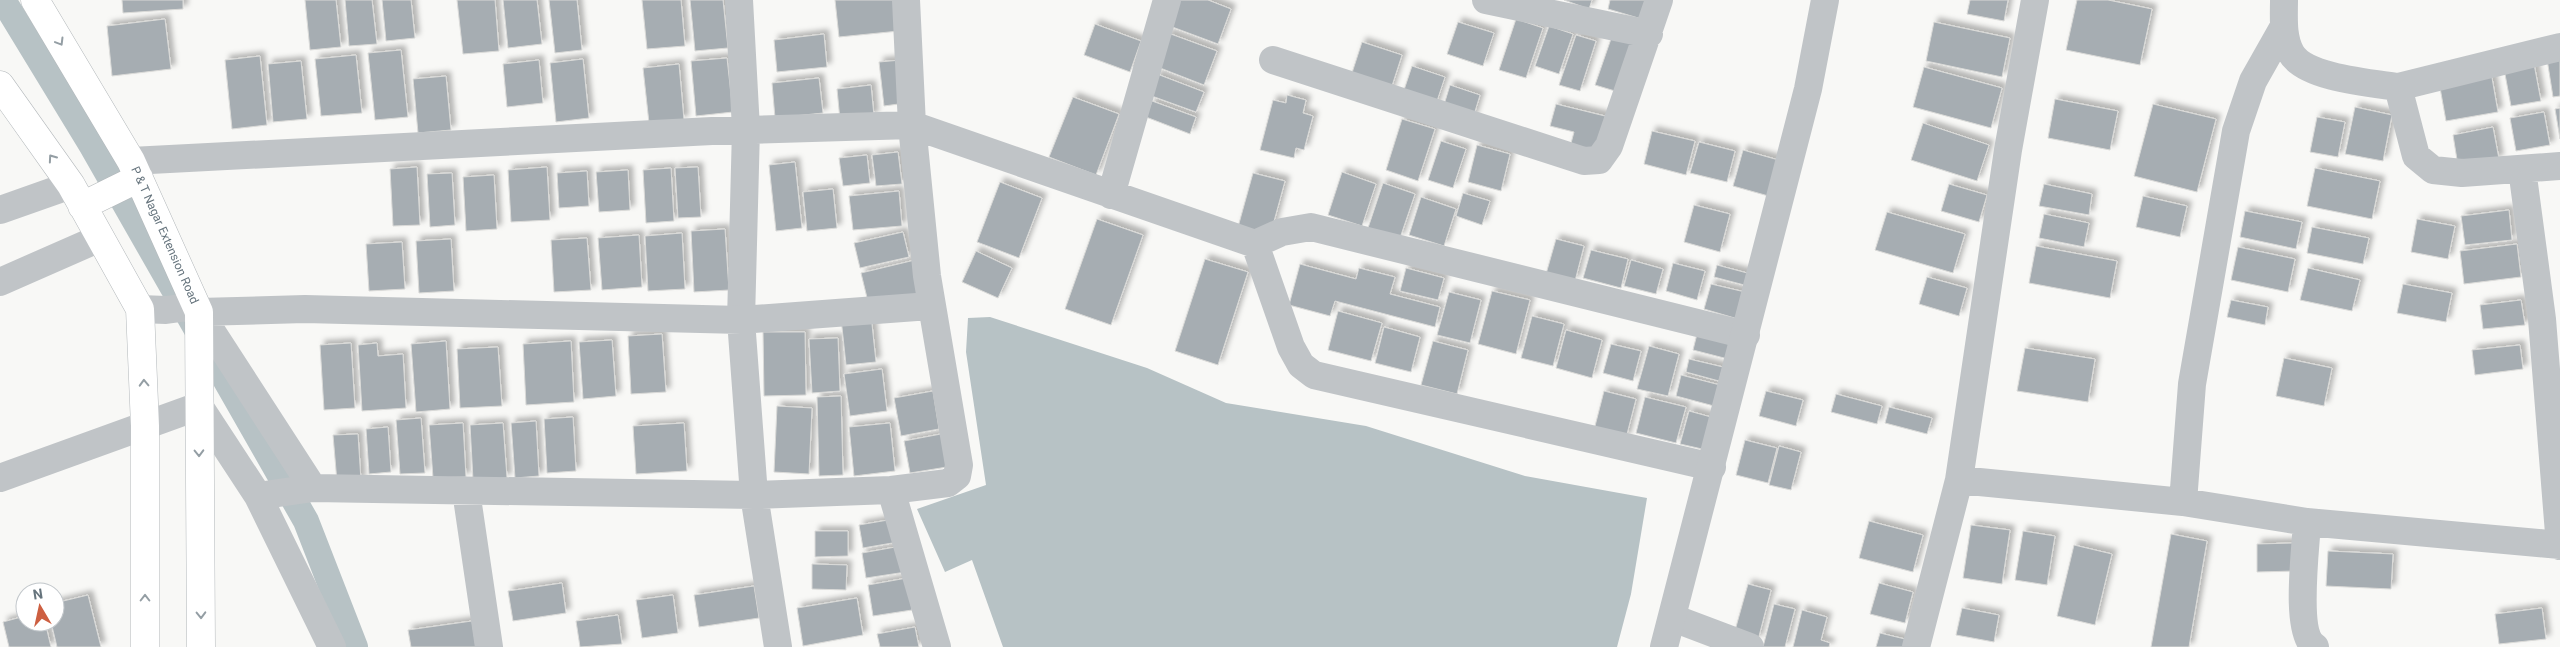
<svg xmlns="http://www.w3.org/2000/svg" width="2560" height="647" viewBox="0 0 2560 647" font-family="Roboto,sans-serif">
<defs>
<filter id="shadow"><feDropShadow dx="4.5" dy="-4.5" stdDeviation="2.5" flood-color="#0004"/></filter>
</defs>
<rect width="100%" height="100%" fill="#f8f8f6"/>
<path fill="#b7c2c5" d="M990,317L1147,368L1226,403L1366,426L1525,476L1647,498L1631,594L1617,647H1003L972,560L945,572L917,509L986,485L966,352L968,318Z"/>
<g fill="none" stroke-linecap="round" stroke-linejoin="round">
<path stroke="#b7c2c5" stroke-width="26" d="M3,0L92,146L306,521L355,647"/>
</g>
<path fill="#a6adb2" stroke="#dadad8" filter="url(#shadow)" d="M122,0H183V9L123,13Z
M305,0H336L341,47L310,50Z
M345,0H372L377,44L349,46Z
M382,0H411L415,38L386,41Z
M457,0H495L499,51L463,54Z
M503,0H537L542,44L508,48Z
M549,0H577L582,50L555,53Z
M642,0H681L685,46L647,49Z
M690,0H723L728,48L695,51Z
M835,0H896L899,31L839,37Z
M1176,0H1208L1231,9L1218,44L1167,25Z
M1564,0H1592L1589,9Z
M1610,0H1650L1645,20L1608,9Z
M1970,0H2008L2004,21L1967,14Z
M2077,0H2108L2152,9L2140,65L2066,50Z
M165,19L171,69L112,76L107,26Z
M1516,19L1543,28L1526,78L1499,70Z
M1458,22L1494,33L1483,66L1447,54Z
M1934,22L2010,38L2002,77L1926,61Z
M1095,24L1141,41L1130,72L1084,55Z
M1549,26L1573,34L1559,74L1535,66Z
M1168,33L1217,51L1204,85L1155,66Z
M824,34L827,67L777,72L774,40Z
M1576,35L1596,41L1580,91L1559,85Z
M1612,36L1641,45L1625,94L1595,85Z
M1362,42L1402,55L1390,92L1350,79Z
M401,50L408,117L375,120L368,53Z
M356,55L362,113L321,116L315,59Z
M260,56L267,125L232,129L225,60Z
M2560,56V96L2553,97L2547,59Z
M727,58L733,112L696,116L691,61Z
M583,59L589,118L556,122L550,63Z
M539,60L543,103L507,107L503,64Z
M901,60L906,103L884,106L879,62Z
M301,61L307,119L273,122L268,64Z
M679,64L684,120L649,123L643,68Z
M2534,64L2541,101L2511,106L2504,69Z
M1412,66L1445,77L1435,107L1402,96Z
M1924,67L2002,88L1991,128L1913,107Z
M2491,72L2498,112L2446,121L2439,82Z
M1157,74L1204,92L1196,112L1149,95Z
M446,76L451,130L418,133L413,79Z
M819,78L823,113L775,118L772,83Z
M871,85L874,116L840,120L837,89Z
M1450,85L1480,95L1473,118L1443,108Z
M1287,95L1306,100L1303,113L1313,116L1304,150L1296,148L1294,158L1260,150L1273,100L1286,103Z
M1073,97L1119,114L1096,175L1049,157Z
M2055,99L2118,111L2110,150L2048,138Z
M1152,101L1196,117L1190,134L1146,117Z
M1556,104L1609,117L1599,155L1570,147L1574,132L1550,126Z
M2153,104L2216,119L2197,192L2134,176Z
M2355,107L2392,115L2383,161L2345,154Z
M2560,108V139L2555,109Z
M2544,112L2550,145L2516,151L2510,118Z
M2317,117L2345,122L2338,157L2310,152Z
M1402,119L1435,129L1418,181L1386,170Z
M1923,123L1989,145L1977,181L1911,160Z
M2493,127L2499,159L2458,166L2453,135Z
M1652,131L1695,141L1686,175L1644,164Z
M1441,141L1466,149L1453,188L1428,180Z
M1699,142L1735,151L1727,182L1690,173Z
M1477,145L1510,154L1501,191L1468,182Z
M1743,150L1782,161L1772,197L1733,186Z
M898,152L902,184L876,186L872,155Z
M867,155L870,183L843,186L839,158Z
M795,162L802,228L776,231L769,165Z
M417,167L420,225L393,226L390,169Z
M547,167L550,220L511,222L508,170Z
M698,167L701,217L678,218L675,168Z
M671,168L674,221L646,223L643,170Z
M2315,168L2380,181L2372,219L2307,206Z
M628,170L630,210L599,212L596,172Z
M587,171L589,206L559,208L557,173Z
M1342,172L1376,184L1362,226L1328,215Z
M452,173L455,225L430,227L427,174Z
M1253,173L1285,181L1270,236L1238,227Z
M494,175L497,229L466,231L463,177Z
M1000,182L1042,198L1019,258L977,242Z
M1383,183L1415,194L1400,238L1368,228Z
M1949,184L1987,195L1979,222L1941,211Z
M2044,184L2092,194L2089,215L2039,206Z
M833,189L837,228L807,231L803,192Z
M899,191L902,226L853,230L849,196Z
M1463,193L1490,201L1482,225L1456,216Z
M2143,196L2187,206L2180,237L2136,227Z
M1421,197L1456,209L1444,246L1409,235Z
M1694,205L1730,214L1720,252L1684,242Z
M2509,210L2512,240L2465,245L2461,216Z
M2245,211L2302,222L2296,249L2240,237Z
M1887,212L1965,234L1953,273L1875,250Z
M2044,214L2089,223L2084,247L2039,238Z
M1097,219L1143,235L1111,325L1065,309Z
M2417,219L2455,226L2448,259L2411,252Z
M2312,227L2369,238L2363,264L2307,253Z
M725,229L729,290L694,292L691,231Z
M903,232L909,257L860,268L854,243Z
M682,233L685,289L648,291L645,236Z
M639,235L642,287L602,290L598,238Z
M587,238L591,290L554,292L551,240Z
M451,239L454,291L419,293L416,241Z
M1556,239L1584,246L1575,281L1546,274Z
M402,242L405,289L369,291L366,244Z
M2517,244L2521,277L2464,284L2460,251Z
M2036,246L2117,261L2110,298L2029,283Z
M2238,247L2295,259L2288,292L2231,280Z
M1591,250L1628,259L1621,288L1583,278Z
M976,251L1012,268L998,298L962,282Z
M1205,259L1248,272L1218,365L1175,351Z
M915,260L923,293L869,306L861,273Z
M1631,260L1663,269L1656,294L1624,286Z
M1673,263L1705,271L1697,300L1666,291Z
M1300,264L1356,279L1359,268L1395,277L1390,294L1440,307L1435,327L1335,301L1330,316L1289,305Z
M1717,265L1751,274L1748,286L1714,277Z
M1406,268L1444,278L1438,300L1400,291Z
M2308,268L2360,280L2352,311L2300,300Z
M1927,277L1967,288L1959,316L1919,304Z
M1711,284L1745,292L1738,319L1704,309Z
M2403,284L2452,293L2446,322L2397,313Z
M1492,291L1530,300L1516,354L1478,344Z
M1449,292L1481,300L1470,343L1437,335Z
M2231,300L2268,307L2265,325L2227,317Z
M2521,300L2525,325L2483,329L2480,305Z
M1338,311L1382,323L1371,361L1328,350Z
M871,315L876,362L846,365L841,318Z
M1532,316L1564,324L1553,366L1521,358Z
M1384,327L1420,337L1411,372L1375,363Z
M1566,330L1602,340L1592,378L1556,368Z
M1698,330L1734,340L1728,359L1693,350Z
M763,332H805L806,395L764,396Z
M662,334L666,392L631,394L628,336Z
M838,338L840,391L812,393L809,339Z
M612,340L616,396L583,399L579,342Z
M446,341L450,409L416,412L411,344Z
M571,341L574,402L526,405L523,344Z
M1433,341L1468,350L1457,394L1421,385Z
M351,343L355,408L324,410L320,345Z
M377,343L378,356L403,354L406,408L362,411L358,345Z
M1611,344L1641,351L1633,381L1603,373Z
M2520,345L2523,369L2475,375L2472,350Z
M1649,346L1679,354L1668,396L1637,389Z
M498,347L502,406L460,408L457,349Z
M2025,348L2095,359L2088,402L2017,391Z
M2284,358L2332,368L2324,406L2276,396Z
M1689,359L1723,367L1719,381L1686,372Z
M882,369L887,411L850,416L844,374Z
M1681,375L1720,385L1714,406L1676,396Z
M933,391L939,429L901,436L894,398Z
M1604,391L1636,399L1626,438L1594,430Z
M1766,391L1803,400L1796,426L1759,416Z
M1836,394L1882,406L1877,424L1831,412Z
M841,396L843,475L819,476L817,397Z
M1645,397L1686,407L1676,443L1636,433Z
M777,406L812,408L809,474L774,472Z
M1889,407L1932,418L1927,434L1885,423Z
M1689,411L1711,417L1702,449L1680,444Z
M573,417L576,471L547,473L544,419Z
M421,418L425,473L400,474L396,420Z
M536,421L539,476L515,478L511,423Z
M463,423L466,477L433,478L429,425Z
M503,423L507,478L473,480L470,425Z
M684,423L687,471L636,474L633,426Z
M890,423L895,471L854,476L849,427Z
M388,427L391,472L369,474L366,429Z
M358,434L361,481L337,482L333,435Z
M941,434L947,467L910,473L904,441Z
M1745,440L1777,448L1768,483L1736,475Z
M1779,446L1801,452L1791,490L1769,485Z
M894,519L898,542L863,548L859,525Z
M1869,521L1923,535L1913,572L1859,558Z
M1971,525L2010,530L2002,584L1963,578Z
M815,531H848V556L815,557Z
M2023,531L2055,536L2047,585L2015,580Z
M2171,534L2207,541L2189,647H2151Z
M2295,543L2296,571L2257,572V544Z
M2074,545L2112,554L2095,625L2057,616Z
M901,546L906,572L866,578L862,553Z
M2328,551L2393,554L2391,589L2326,586Z
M812,564L847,565L846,590L812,589Z
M907,578L912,610L873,616L868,585Z
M562,583L566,613L513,621L508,591Z
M1879,583L1913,592L1905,623L1870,614Z
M1748,584L1771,590L1758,640L1734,634Z
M754,586L759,618L699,627L694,595Z
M88,595L101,647H57L51,622H55V603Z
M673,595L678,633L642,638L636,600Z
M857,598L863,635L803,646L797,608Z
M1774,604L1795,609L1785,647H1763Z
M1962,608L1999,615L1994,642L1956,635Z
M2542,608L2546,639L2499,644L2495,614Z
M1802,610L1827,617L1821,640L1830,643L1829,647H1793Z
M618,615L622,644L580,647L576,621Z
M25,616V622H45L51,647H9L3,622Z
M472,621L476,647H411L408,630Z
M915,627L919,647H880L877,634Z
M1880,633L1909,640L1907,647H1876Z"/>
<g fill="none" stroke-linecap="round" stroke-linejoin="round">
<g stroke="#b3b8bb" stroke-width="29">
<path id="secondary" d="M35,0L131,161L199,312L201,647
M0,85L71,185L140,309L145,426V647
M82,206L139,178"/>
</g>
<path stroke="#c0c4c7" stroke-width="28" d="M739,0L746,129L741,320L754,495L891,490L948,483L957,476L959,465L927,276L912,125L906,0
M1486,0L1649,34
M2284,0C2284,17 2282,37 2291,53C2305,78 2371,83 2398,87L2416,156L2433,170L2462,173L2560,166
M1273,60L1584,161L1599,160L1609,146L1659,0
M2398,87L2560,47
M131,161L712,131L912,125L1255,244L1282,232L1311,227L1746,335
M2522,169L2542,319L2560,546
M1111,195L1167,0
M0,210L71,185
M1255,244L1291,347L1301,365L1314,375L1712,467
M0,282L100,238
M140,309L166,310L188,307L199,312L305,309L741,320L930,306
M199,312L313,488
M0,478L199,406L258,496L332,647
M1959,480L2183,502L2307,522C2306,547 2294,633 2315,647
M891,490L937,647
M466,491L489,647
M258,496L313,488L754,495L778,647
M2183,502L2192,384L2236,131L2253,81L2283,28
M2307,522L2560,545
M1673,618L1750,647
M1916,647L1959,480L2008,150L2035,0"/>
<path stroke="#c0c4c7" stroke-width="28" d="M1664,647L1808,89L1825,0"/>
<use href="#secondary" stroke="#fff" stroke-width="28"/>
</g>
<defs><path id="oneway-chevron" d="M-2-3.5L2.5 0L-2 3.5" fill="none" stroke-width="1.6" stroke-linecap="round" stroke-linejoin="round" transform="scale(1.25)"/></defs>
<g stroke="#949ea4">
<use href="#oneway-chevron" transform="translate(60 42) rotate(59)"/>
<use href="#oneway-chevron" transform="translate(52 158) rotate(-125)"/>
<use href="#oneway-chevron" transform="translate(144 383) rotate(-92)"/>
<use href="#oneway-chevron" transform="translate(199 453) rotate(89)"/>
<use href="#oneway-chevron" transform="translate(145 598) rotate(-90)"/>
<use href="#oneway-chevron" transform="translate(201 615) rotate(89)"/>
</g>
<g text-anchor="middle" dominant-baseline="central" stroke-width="5" stroke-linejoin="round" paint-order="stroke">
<g font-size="12" fill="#66747d" stroke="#fff">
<text transform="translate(165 235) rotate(66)">P &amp; T Nagar Extension Road</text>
</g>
</g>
<g transform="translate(40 607) rotate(351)"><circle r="24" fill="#ffffff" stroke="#c2c7cb"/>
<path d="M0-4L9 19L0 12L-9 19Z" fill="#cd5f41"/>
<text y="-8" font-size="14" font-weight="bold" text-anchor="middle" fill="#66747d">N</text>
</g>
</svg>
